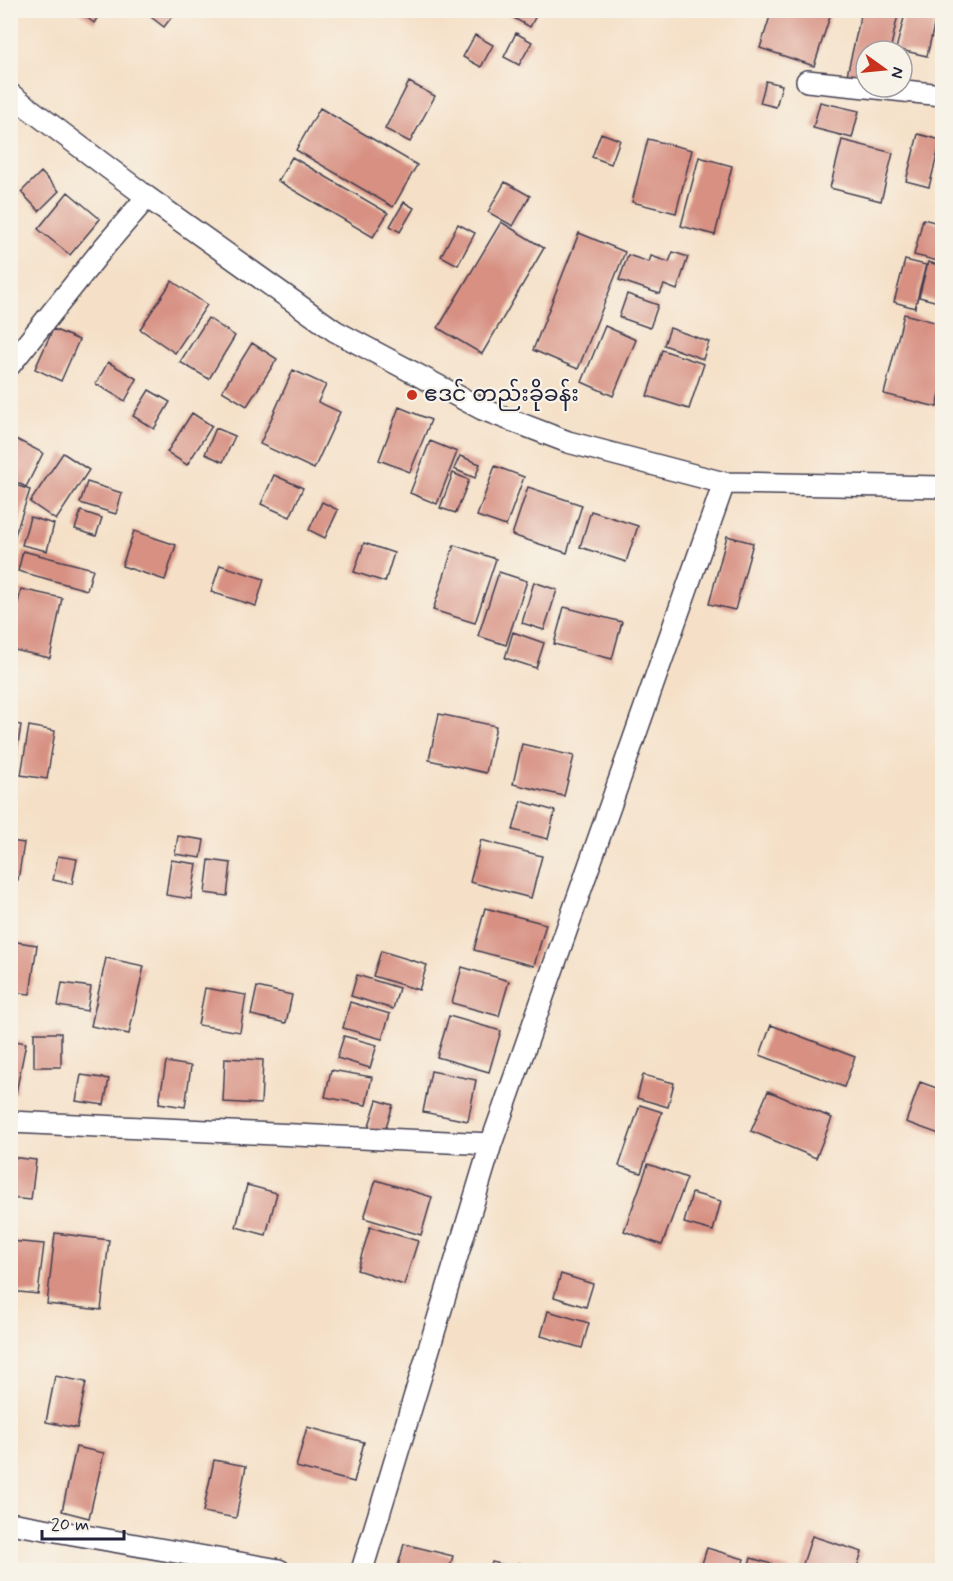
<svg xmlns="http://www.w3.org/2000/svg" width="953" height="1581" viewBox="0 0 953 1581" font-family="Mynerve,'Noto Sans Myanmar',sans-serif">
<rect width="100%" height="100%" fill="#f7f3e8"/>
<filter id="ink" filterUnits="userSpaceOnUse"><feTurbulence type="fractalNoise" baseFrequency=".0167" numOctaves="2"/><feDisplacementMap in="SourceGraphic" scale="12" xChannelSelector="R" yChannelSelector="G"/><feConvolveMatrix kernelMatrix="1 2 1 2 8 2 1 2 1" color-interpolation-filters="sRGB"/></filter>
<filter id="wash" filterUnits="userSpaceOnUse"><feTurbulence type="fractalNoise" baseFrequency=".008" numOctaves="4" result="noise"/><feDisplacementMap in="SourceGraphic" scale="24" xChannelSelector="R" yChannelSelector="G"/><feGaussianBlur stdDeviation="1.35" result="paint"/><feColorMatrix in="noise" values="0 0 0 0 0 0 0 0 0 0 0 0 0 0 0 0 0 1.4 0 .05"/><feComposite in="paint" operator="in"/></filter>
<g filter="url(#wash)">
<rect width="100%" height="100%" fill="#f5e0c7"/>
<g id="blocks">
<path fill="#d79082" d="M10,10H20L10,24Z
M77,10H102L94,23Z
M142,10H177L164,27Z
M513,10H539L530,27L510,16Z
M772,10H832L814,66L760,48Z
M862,10H899L890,51H866V79L847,75Z
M906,10L936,17L927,56L896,49Z
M516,33L532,42L519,65L504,57Z
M475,35L493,45L481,67L463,57Z
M766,81L782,85L776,107L760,103Z
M409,82L435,96L410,142L385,129Z
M820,102L859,111L852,138L813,128Z
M320,108L417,165L393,207L296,150Z
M601,133L620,140L611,164L592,157Z
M918,134L941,140L929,187L906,181Z
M648,139L692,150L676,213L632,202Z
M842,140L893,153L881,201L830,188Z
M292,157L388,213L373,237L278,181Z
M699,157L732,166L715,235L681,226Z
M41,172L59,191L39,211L21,192Z
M505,182L530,196L513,226L488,212Z
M68,192L100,219L70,255L38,229Z
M404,202L414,208L400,232L390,226Z
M923,219L942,224V262L914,255Z
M501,222L544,248L482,354L438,328Z
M458,224L475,233L458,265L441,256Z
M579,233L625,252L578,369L533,350Z
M673,252L688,257L677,290L664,285L660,294L619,280L628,255L649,262L651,256L669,262Z
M905,260L926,265L915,308L894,302Z
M928,262L942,266V303L919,297Z
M172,281L207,305L175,353L140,329Z
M627,294L658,305L650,328L619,317Z
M904,314L942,324V385L937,407L884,394Z
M208,318L235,336L209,379L180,362Z
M605,326L636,340L613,396L582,382Z
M670,328L709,342L703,359L664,345Z
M53,329L79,340L61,381L35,369Z
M252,343L277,359L247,406L222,391Z
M662,350L704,364L689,409L647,396Z
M108,362L137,379L125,401L96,384Z
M293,370L326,385L318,402L340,412L314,469L260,444Z
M149,390L170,402L154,429L133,416Z
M399,407L431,420L410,472L379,460Z
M192,413L212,426L187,465L167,452Z
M216,428L235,436L223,462L205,454Z
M10,436L43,453L26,487L10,479Z
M430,441L457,452L437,504L410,493Z
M63,453L89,470L56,520L30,502Z
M460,456L480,464L475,478L454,469Z
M495,466L524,477L506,526L477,516Z
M453,473L469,480L456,513L440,508Z
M274,475L303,488L290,517L261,504Z
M87,482L122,493L116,514L80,503Z
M10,483L30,490L11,547H10Z
M528,487L582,505L567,553L512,535Z
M322,502L338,510L325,538L309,530Z
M81,511L102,518L96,536L75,529Z
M591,511L638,526L626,562L580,547Z
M30,517L54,524L47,551L22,545Z
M134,531L176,545L165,580L122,566Z
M727,536L753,543L735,610L709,604Z
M364,543L394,553L385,582L354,572Z
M454,545L496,559L475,623L433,610Z
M23,551L93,569L87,590L18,571Z
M220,565L264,579L256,606L211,592Z
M499,572L527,581L506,645L478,636Z
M534,582L557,590L544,630L522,623Z
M21,589L62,598L50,658L10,649V640Z
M564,607L622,622L612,659L554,644Z
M513,632L544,643L536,668L505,658Z
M439,714L496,726L486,773L429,760Z
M10,723L21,725L12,783H10Z
M29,726L55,731L47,779L21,775Z
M522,744L574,756L564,796L513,784Z
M521,801L555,811L548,839L513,830Z
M178,836L204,840L201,858L175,854Z
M481,840L542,856L531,898L470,882Z
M10,841L24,843L18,880L10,879Z
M58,856L77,859L72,884L53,880Z
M171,860L197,864L191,899L166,895Z
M209,860L231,863L227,896L205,893Z
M485,908L546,924L534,966L474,950Z
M10,941L37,945L30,994L10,992Z
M381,951L427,965L419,990L373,976Z
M106,958L144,966L129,1034L91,1026Z
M462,967L509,981L499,1016L452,1003Z
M357,975L399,988L393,1009L351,996Z
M62,983L91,987L87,1011L58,1006Z
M257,987L292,995L286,1023L251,1015Z
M205,988L246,995L240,1032L198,1025Z
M350,1002L390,1014L382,1039L343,1028Z
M449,1016L501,1031L489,1072L437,1057Z
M771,1025L855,1057L844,1087L760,1055Z
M34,1033H61V1067H34Z
M344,1036L377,1045L370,1068L337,1058Z
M10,1040L26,1043L16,1093L10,1092Z
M225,1058L263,1060L261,1104L223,1102Z
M166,1062L191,1066L185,1107L159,1103Z
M331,1070L372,1077L366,1105L325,1097Z
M431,1071L476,1080L468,1121L423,1112Z
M81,1075L109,1079L104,1105L76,1101Z
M643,1075L674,1083L668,1107L637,1098Z
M920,1082L942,1090V1135L906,1122Z
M768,1091L832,1118L816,1158L751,1131Z
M377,1100L393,1105L384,1133L368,1129Z
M640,1105L662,1112L641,1173L619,1166Z
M10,1157L36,1160L31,1200L10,1198Z
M648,1164L687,1178L662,1245L624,1231Z
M376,1180L432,1197L421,1235L364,1218Z
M247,1185L277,1193L266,1235L236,1227Z
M692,1193L721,1201L713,1231L684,1223Z
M370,1227L418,1241L404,1285L357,1270Z
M55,1233L109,1240L101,1310L47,1304Z
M10,1241L44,1244L38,1294L10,1291Z
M561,1274L593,1284L586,1307L554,1297Z
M548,1311L589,1323L582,1348L541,1336Z
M55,1376L86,1382L77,1428L46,1422Z
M307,1427L364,1442L354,1482L296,1467Z
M76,1447L104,1453L89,1518L62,1511Z
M214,1460L246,1466L236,1518L203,1512Z
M812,1536L862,1552L856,1570H801Z
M404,1544L453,1556L449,1570H397Z
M707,1548L744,1559L741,1570H700Z
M751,1558L792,1570H747Z
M492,1562L510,1566L509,1570H490Z
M519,1563L543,1570H517Z"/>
</g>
</g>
<g filter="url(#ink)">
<use href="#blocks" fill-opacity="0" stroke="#423e50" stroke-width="1.5"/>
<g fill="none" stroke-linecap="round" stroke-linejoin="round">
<g stroke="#423e50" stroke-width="24">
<path id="minor" d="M807,81L866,87
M867,87L942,95
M10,94L147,197L335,331L482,409L568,442L724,483L942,487
M10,365L105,246L147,197
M10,1122L491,1144
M10,1523L279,1570
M362,1570L491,1144L724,483"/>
</g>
<use href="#minor" stroke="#fff" stroke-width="21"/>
</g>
</g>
<circle fill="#c8321e" stroke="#f7f3e8" stroke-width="2" cx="412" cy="395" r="6"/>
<g text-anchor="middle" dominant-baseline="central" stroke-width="4.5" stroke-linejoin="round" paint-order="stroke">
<g font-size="22" fill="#22223b" stroke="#f7f3e8" text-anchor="start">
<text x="424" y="395">ဧဒင် တည်းခိုခန်း</text>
</g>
</g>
<rect width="953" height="1581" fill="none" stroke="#f7f3e8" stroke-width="36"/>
<g transform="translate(884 69) rotate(105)"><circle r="28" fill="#f7f3e8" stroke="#a29fa3" stroke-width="1.5"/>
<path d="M0-4.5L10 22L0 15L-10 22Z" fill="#c8321e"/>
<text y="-9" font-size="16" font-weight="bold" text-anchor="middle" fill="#22223b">N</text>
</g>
<path d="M42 1530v9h82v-9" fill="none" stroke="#22223b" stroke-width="3"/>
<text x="51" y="1530" font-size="18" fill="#22223b" stroke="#f7f3e8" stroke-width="4.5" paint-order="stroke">20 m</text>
</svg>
